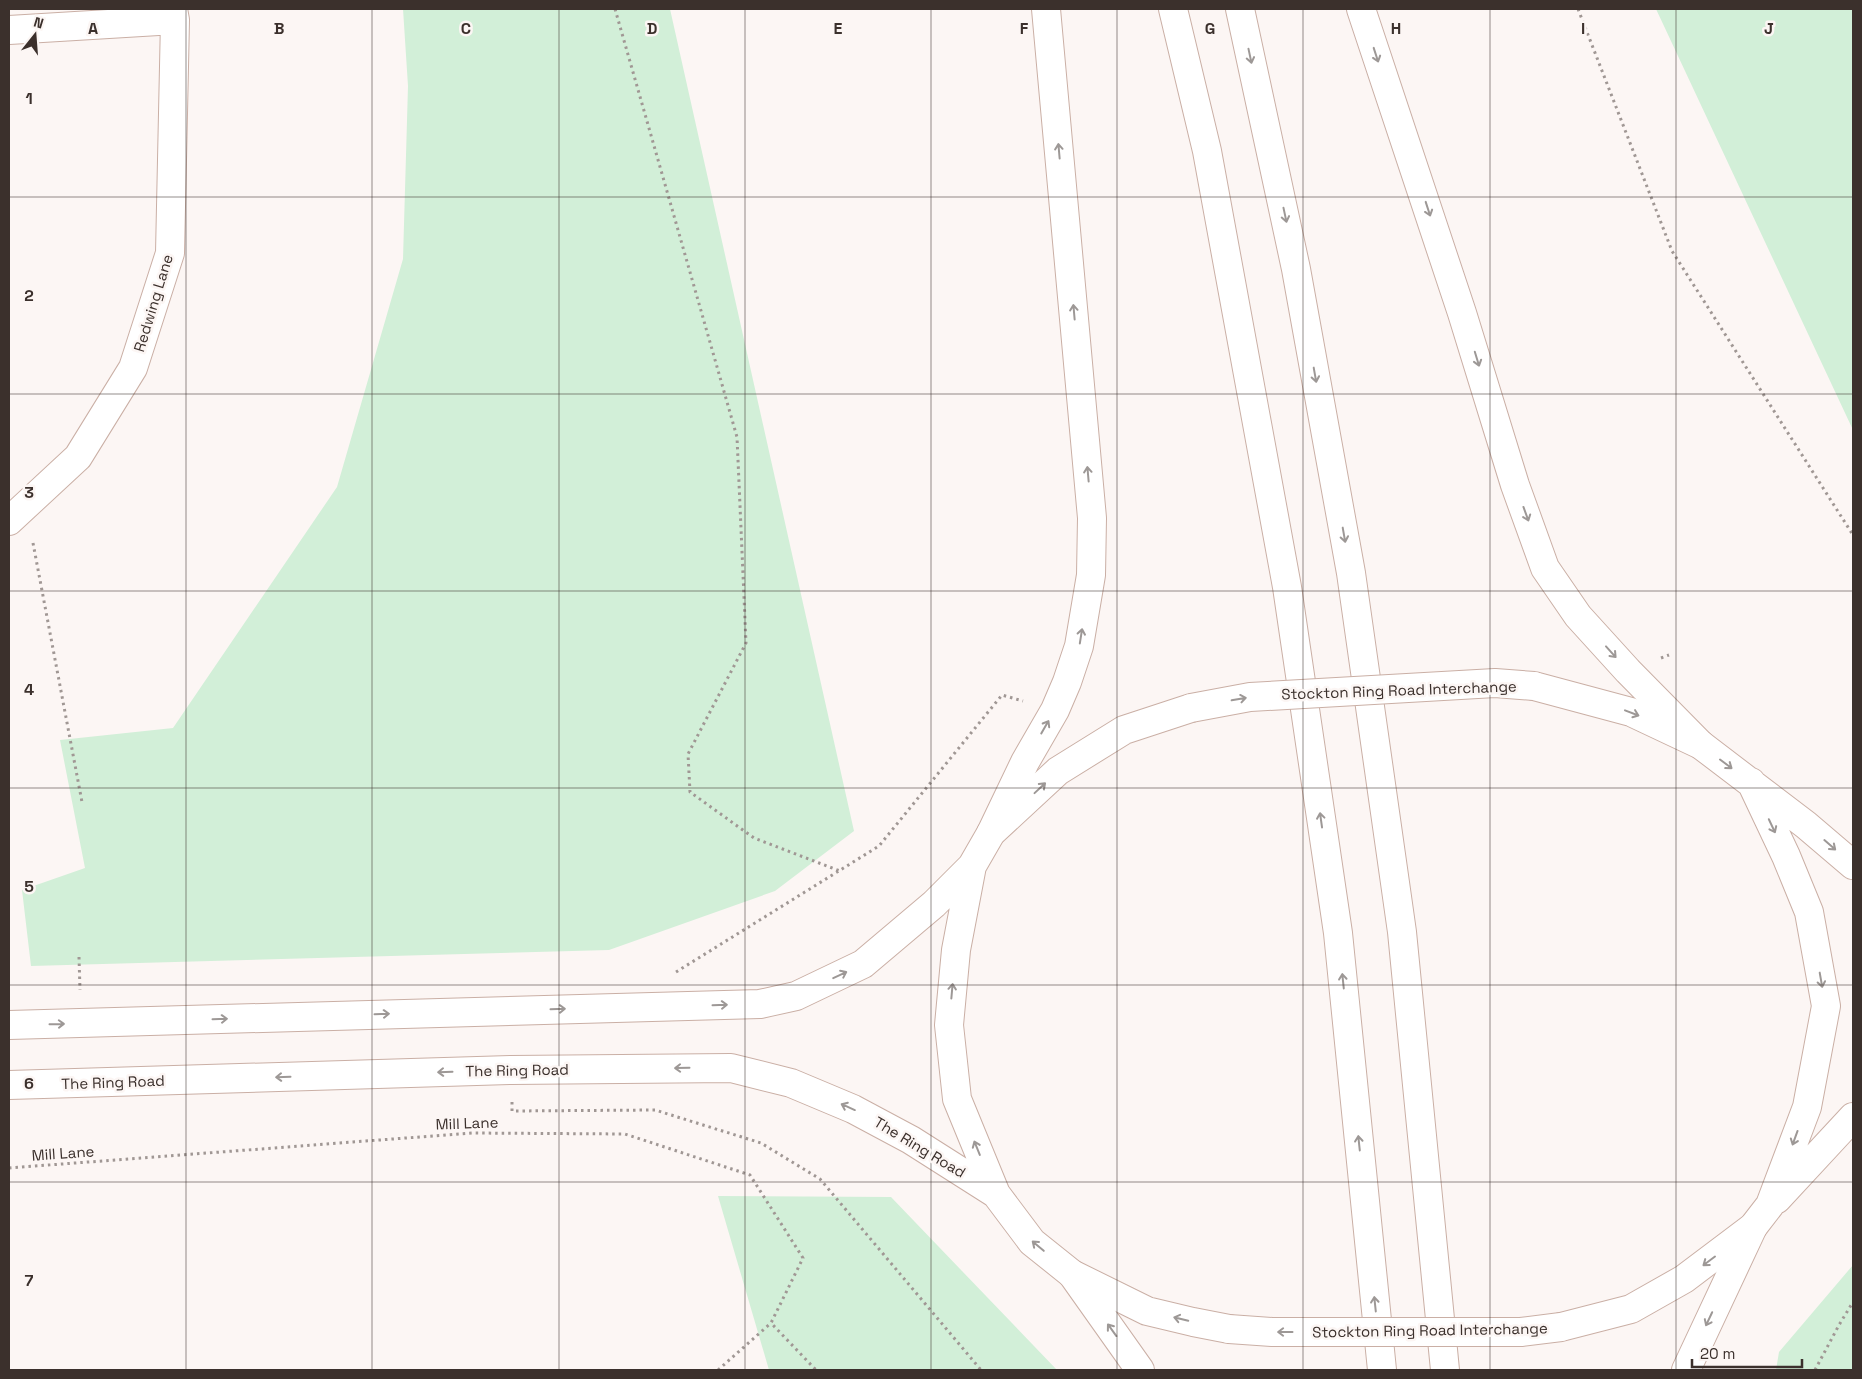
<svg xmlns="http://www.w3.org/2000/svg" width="1862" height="1379" viewBox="0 0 1862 1379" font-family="'Space Grotesk',sans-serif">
<rect width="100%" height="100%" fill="#fcf6f4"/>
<path fill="#d2efd8" d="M403,9H670L854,831L775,891L609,950L31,966L22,890L85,868L60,740L173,728L337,487L403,259L408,86Z
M1656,9H1853V430Z
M718,1196L891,1197L1057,1370H769Z
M1853,1265V1370H1776L1779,1352Z"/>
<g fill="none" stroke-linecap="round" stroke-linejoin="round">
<g stroke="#caafa5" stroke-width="30">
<path id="minor" d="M9,30L175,20
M9,521L78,457L133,368L170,253L175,20L173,9"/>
</g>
<g stroke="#caafa5" stroke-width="30">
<path id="primary" d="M1534,686L1631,712L1701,745L1806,825L1853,865
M1191,708L1124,730L1058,771L991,833L972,866L956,950L949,1025L957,1099L996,1194L1032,1242L1072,1274L1147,1311L1193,1322L1229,1329
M9,1025L760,1004L796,996L863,964L934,904L972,866
M9,1085L511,1070L731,1068L791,1083L853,1109L911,1140L996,1194
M1777,1199L1853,1117
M1561,1327L1631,1309L1684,1279L1753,1227L1770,1205L1807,1107L1826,1006L1809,912L1786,856L1751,782"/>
</g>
<g stroke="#caafa5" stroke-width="30">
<path id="trunk" d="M1173,9L1207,151L1287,587L1338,933L1382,1370
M1240,9L1296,269L1351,573L1402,932L1445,1370
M1361,9L1462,313L1515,485L1545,568L1578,616L1628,671L1701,745
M991,833L1025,762L1055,710L1067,682L1079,646L1091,575L1092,518L1046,9
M1072,1274L1140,1370
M1686,1370L1753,1227"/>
</g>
<path stroke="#a09794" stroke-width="3" stroke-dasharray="2.5 4" stroke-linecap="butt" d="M615,9L737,437L746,643L688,754L690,792L754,838L840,871
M1578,9L1672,251L1853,535
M33,543L82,802
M1661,658L1669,655
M79,957L80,990
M676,972L879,846L1002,695L1023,701
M512,1102V1111L655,1110L761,1143L820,1179L981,1370
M9,1168L472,1133L625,1134L750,1175L803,1258L771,1323L816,1370
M718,1370L771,1323
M1815,1370L1839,1325L1853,1302"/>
<use href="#minor" stroke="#fff" stroke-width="28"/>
<use href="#primary" stroke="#fff" stroke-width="28"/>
<use href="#trunk" stroke="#fff" stroke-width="28"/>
<g stroke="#caafa5" stroke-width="30" stroke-linecap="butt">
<path id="primary-bridge" d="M1191,708L1250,697L1495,683L1534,686
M1229,1329L1272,1332H1521L1561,1327"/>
</g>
<use href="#primary-bridge" stroke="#fff" stroke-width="28"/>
</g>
<defs><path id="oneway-shaft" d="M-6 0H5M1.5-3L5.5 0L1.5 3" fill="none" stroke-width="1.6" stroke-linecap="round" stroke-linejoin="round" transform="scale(1.25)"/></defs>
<g stroke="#9d9896">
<use href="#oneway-shaft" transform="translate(1376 55) rotate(72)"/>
<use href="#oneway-shaft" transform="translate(1250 56) rotate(78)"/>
<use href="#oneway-shaft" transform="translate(1059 151) rotate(-95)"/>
<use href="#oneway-shaft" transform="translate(1428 209) rotate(72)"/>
<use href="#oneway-shaft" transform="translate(1285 215) rotate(78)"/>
<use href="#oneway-shaft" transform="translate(1074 312) rotate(-95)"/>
<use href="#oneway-shaft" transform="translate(1477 359) rotate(73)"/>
<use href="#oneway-shaft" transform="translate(1315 375) rotate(80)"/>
<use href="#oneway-shaft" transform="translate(1088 474) rotate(-95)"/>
<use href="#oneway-shaft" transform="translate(1526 514) rotate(70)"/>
<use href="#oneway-shaft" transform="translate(1344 535) rotate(80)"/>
<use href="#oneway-shaft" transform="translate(1081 636) rotate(-81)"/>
<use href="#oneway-shaft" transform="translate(1611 652) rotate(48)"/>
<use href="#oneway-shaft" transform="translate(1239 699) rotate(-10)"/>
<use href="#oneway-shaft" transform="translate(1632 713) rotate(21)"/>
<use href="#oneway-shaft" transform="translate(1045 727) rotate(-60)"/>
<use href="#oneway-shaft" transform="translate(1726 764) rotate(37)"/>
<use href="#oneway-shaft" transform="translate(1040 788) rotate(-43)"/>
<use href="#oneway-shaft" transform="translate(1321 820) rotate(-98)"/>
<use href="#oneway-shaft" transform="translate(1772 826) rotate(65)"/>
<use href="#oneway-shaft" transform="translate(1830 845) rotate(41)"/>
<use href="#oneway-shaft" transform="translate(840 975) rotate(-25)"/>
<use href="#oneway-shaft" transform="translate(1821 980) rotate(80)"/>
<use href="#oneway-shaft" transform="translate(1343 981) rotate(-96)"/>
<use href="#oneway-shaft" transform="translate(952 991) rotate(-85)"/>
<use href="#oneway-shaft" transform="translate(720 1005) rotate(-2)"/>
<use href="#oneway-shaft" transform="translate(558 1009) rotate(-2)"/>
<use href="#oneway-shaft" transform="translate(382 1014) rotate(-2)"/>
<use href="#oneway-shaft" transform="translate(220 1019) rotate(-2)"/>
<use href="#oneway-shaft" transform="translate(57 1024) rotate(-1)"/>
<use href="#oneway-shaft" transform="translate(682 1068) rotate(179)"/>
<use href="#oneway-shaft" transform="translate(445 1072) rotate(178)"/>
<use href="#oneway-shaft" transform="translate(283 1077) rotate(178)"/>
<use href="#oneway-shaft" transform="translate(848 1107) rotate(-156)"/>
<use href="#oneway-shaft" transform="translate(1795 1138) rotate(110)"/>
<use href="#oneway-shaft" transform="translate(1359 1143) rotate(-96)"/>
<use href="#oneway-shaft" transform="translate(977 1148) rotate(-112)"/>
<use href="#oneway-shaft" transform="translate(1038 1246) rotate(-140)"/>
<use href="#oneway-shaft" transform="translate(1709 1261) rotate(143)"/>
<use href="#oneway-shaft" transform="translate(1375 1304) rotate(-96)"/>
<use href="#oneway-shaft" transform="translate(1181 1319) rotate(-166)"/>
<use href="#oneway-shaft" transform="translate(1709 1319) rotate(115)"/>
<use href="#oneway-shaft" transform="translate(1112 1330) rotate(-126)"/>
<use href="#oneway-shaft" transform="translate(1285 1332) rotate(180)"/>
</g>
<path fill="none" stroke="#3b302c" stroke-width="1" stroke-opacity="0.55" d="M186,9V1370M372,9V1370M559,9V1370M745,9V1370M931,9V1370M1117,9V1370M1303,9V1370M1490,9V1370M1676,9V1370M9,197H1853M9,394H1853M9,591H1853M9,788H1853M9,985H1853M9,1182H1853"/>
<g text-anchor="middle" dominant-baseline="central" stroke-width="5" stroke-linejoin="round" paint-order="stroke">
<g font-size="15" fill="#3b302c" stroke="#fcf6f4">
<text transform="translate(153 303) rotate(-73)">Redwing Lane</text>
<text transform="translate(1399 690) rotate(-2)">Stockton Ring Road Interchange</text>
<text transform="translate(517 1070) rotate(-1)">The Ring Road</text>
<text transform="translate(113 1082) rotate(-2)">The Ring Road</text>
<text transform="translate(467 1123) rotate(-2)">Mill Lane</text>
<text transform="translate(920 1147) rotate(31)">The Ring Road</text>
<text transform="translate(63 1153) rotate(-4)">Mill Lane</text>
<text transform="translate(1430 1330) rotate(-1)">Stockton Ring Road Interchange</text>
</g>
</g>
<g font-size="16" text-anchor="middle" font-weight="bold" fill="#3b302c" stroke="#fcf6f4" stroke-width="5" stroke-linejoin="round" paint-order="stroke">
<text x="93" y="34">A</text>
<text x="279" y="34">B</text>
<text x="466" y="34">C</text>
<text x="652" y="34">D</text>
<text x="838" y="34">E</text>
<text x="1024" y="34">F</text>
<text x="1210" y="34">G</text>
<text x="1396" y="34">H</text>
<text x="1583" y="34">I</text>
<text x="1769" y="34">J</text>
<text x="29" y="104">1</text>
<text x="29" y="301">2</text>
<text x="29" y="498">3</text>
<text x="29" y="695">4</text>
<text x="29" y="892">5</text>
<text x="29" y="1089">6</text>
<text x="29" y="1286">7</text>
</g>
<rect width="1862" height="1379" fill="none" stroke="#3b302c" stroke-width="20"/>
<g transform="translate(35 35) rotate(17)" stroke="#fcf6f4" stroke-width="4" paint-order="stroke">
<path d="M0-4L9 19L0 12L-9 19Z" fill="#3b302c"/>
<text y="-8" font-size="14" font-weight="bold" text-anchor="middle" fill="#3b302c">N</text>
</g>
<path d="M1692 1359v8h110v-8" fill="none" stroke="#3b302c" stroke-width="2.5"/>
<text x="1700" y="1359" font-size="15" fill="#3b302c" stroke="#fcf6f4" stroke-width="4" paint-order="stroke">20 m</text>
</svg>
